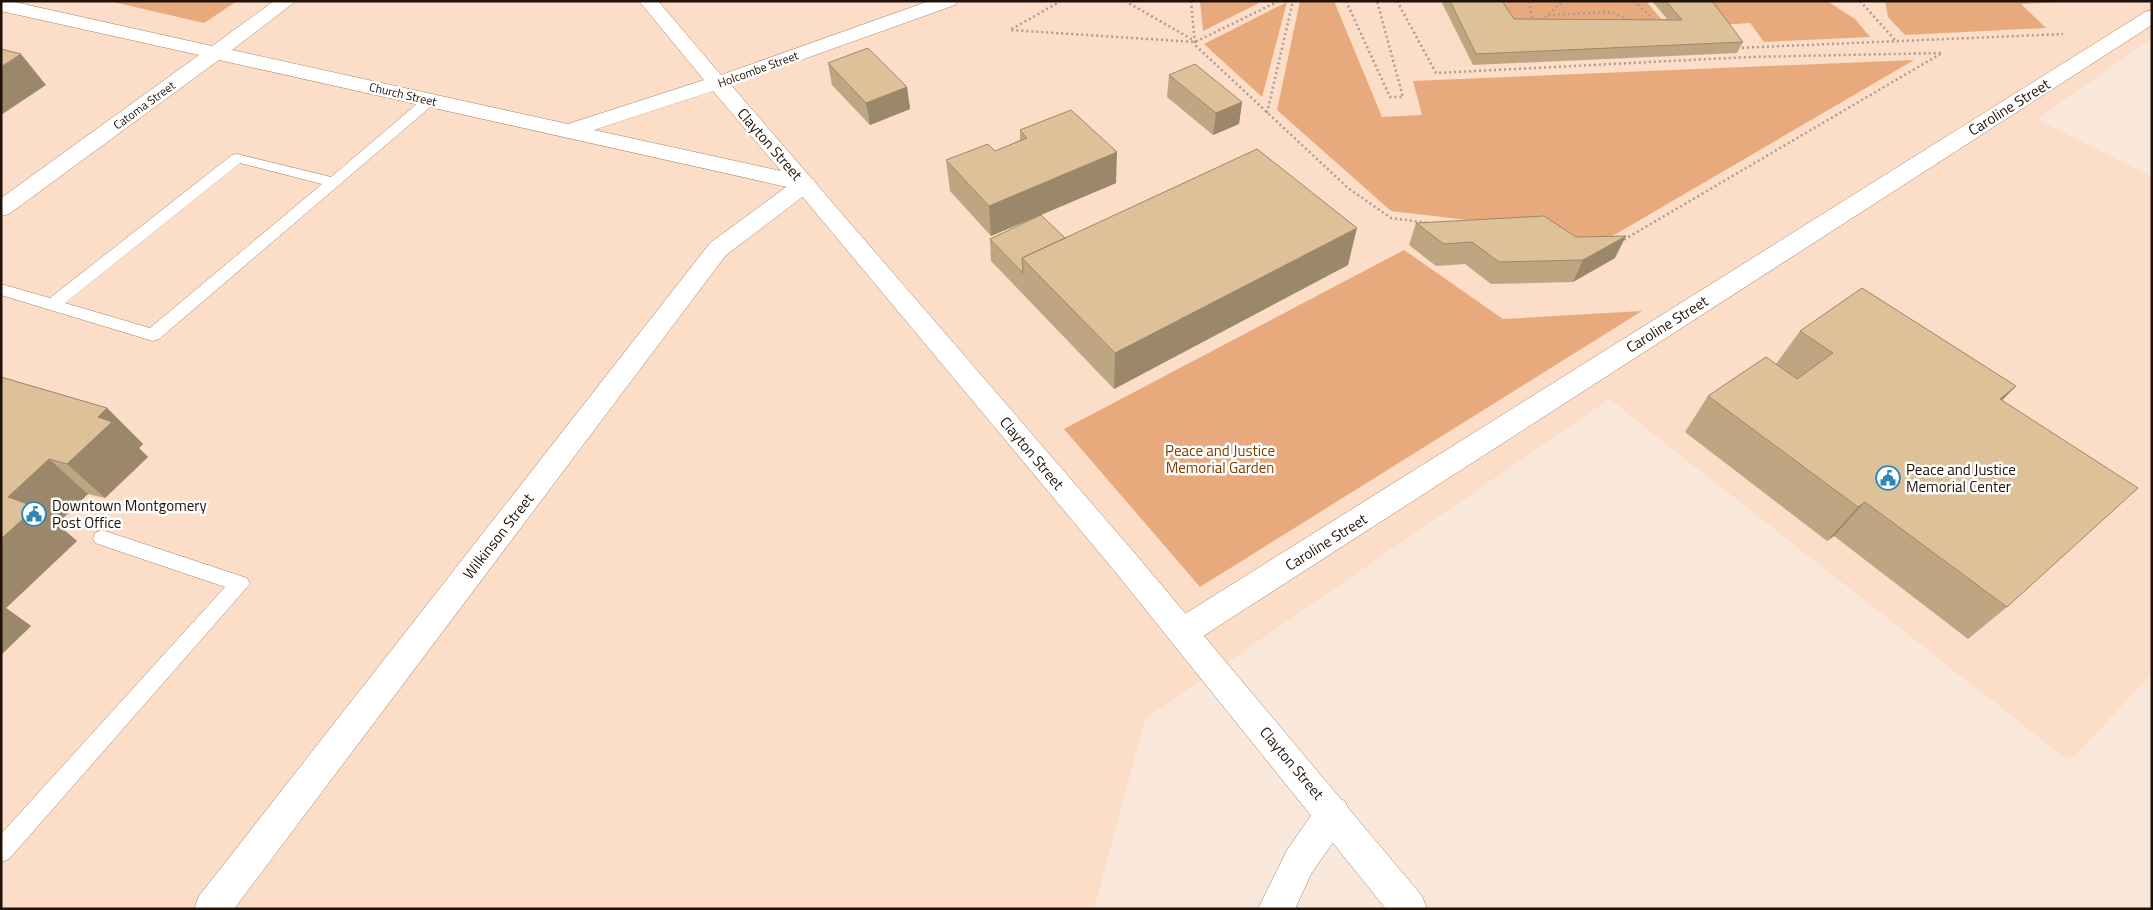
<svg xmlns="http://www.w3.org/2000/svg" width="2153" height="910" viewBox="0 0 2153 910" font-family="'Titillium Web',sans-serif">
<rect width="100%" height="100%" fill="#f9e7da"/>
<path fill="#fbddc8" d="M1,1H2152V38L2037,119L2152,177V674L2069,761L1609,399L1145,719L1094,909H1Z"/>
<path fill="#e8aa7c" d="M109,1H237L204,23Z
M1200,1H1263L1203,31Z
M1300,1H1334L1382,117L1422,115L1413,81L1914,60L1597,245L1545,229L1391,211L1277,110Z
M1497,1H1646L1668,27L1514,26Z
M1704,1H1827L1855,19L1870,37L1764,42L1750,23L1721,25Z
M1885,1H2083L2021,4L2046,28L1905,35L1888,17Z
M1287,2L1262,97L1204,44Z
M1404,250L1503,319L1642,311L1200,587L1064,429Z"/>
<g fill="none" stroke-linecap="round" stroke-linejoin="round">
<g stroke="#a98165" stroke-width="1">
<path id="service" d="M430,96L437,100L435,103L159,339L153,341L1,295V284L50,298L232,155L237,154L331,177L425,97ZM240,163L322,184L150,328L65,303Z
M102,530L247,578L250,584L9,859L1,862V834L225,587L95,543L93,538L95,533Z"/>
</g>
<g stroke="#a98165" stroke-width="1">
<path id="minor" d="M2152,10V25L1194,642L1183,646L1172,642L1168,632L1172,622L2145,12Z
M805,177L813,179L816,184L813,189L726,255L234,909H194L199,896L710,243L797,179Z
M1333,796L1345,801L1350,813L1345,825L1311,874L1295,909H1258L1287,850L1321,801Z"/>
</g>
<g stroke="#a98165" stroke-width="1">
<path id="tertiary" d="M1,1H10L212,46L274,1H296L232,50L568,124L704,80L639,1H658L721,75L929,1H957L955,5L731,85L1138,557L1422,896L1427,909H1386L1117,574L796,189L219,60L9,214L1,216V198L199,55L1,11ZM713,91L781,171L594,130Z"/>
</g>
<path stroke="#ad9c8f" stroke-width="2.5" stroke-dasharray="2 3" stroke-linecap="butt" d="M1061,1L1010,30L1195,42L1279,1
M1125,1L1195,41
M1191,1L1195,45L1348,188L1391,218L1429,223
M1346,1L1390,97H1403L1377,1
M1397,1L1436,73L1749,57L1942,53L1620,242
M1529,1L1533,22
M1634,1L1656,22
M1860,1L1895,40
M1548,15L1611,12L1628,20
M1541,21L1563,1
M1737,48L2063,34
M1267,113L1293,1"/>
<use href="#service" fill="#fff" fill-rule="evenodd"/>
<use href="#minor" fill="#fff" fill-rule="evenodd"/>
<use href="#tertiary" fill="#fff" fill-rule="evenodd"/>
</g>
<path fill="#bfa683" d="M1441,1H1502L1514,19H1667L1652,1H1712L1743,42L1737,53L1473,65Z
M828,63L907,87L910,109L870,125L832,85Z
M1169,75L1242,102L1239,124L1213,135L1167,97Z
M1020,130L1116,183L991,236L950,191L946,160L995,151L1020,140Z
M1416,223L1576,237L1615,258L1573,282L1491,284L1465,264L1436,266L1409,245Z
M1065,238L1348,265L1114,389L991,261L990,239Z
M1800,331L2016,386L2002,400L2007,607L1968,639L1834,536L1827,541L1685,432L1708,396L1776,364Z
M1,377L107,408L143,444L139,448L148,457L105,498L88,494L57,524L77,541L6,608L31,626L1,655Z"/>
<path fill="#9b876a" d="M21,54L46,85L1,115V67Z
M907,87L910,109L870,125L866,103Z
M1242,102L1239,124L1213,135L1216,113Z
M1117,152L1116,183L991,236L989,206Z
M1357,228L1348,265L1114,389L1115,353Z
M1626,236L1615,258L1573,282L1583,260Z
M2016,386L1982,421L2000,399Z
M107,408L143,444L139,448L148,457L105,498L67,464L98,417Z
M49,459L88,494L57,524L77,541L6,608L31,626L1,655V539L8,497Z
M1865,502L1834,536L1827,541L1858,507Z"/>
<path fill="#dec198" stroke="#9b876a" d="M1450,1H1502L1514,19L1682,20L1666,1H1712L1743,42L1476,54Z
M868,48L907,87L866,103L828,63Z
M1,49L21,54L1,67Z
M1195,64L1242,102L1216,113L1169,75Z
M1071,110L1117,152L989,206L946,160L988,144L995,151L1027,138L1020,130Z
M1257,149L1357,228L1115,353L1022,258Z
M1041,215L1065,238L1022,258L1023,273L990,239Z
M1544,216L1576,237L1626,236L1583,260L1499,262L1472,242L1444,244L1416,223Z
M1862,288L2016,386L2000,399L2138,488L2007,607L1865,502L1858,507L1708,396L1766,357L1797,379L1833,353L1800,331Z
M1,377L107,408L98,417L112,422L67,464L49,459L8,497L36,507L1,539Z"/>
<defs>
<g id="civic-ring" transform="scale(1.25)"><circle r="9.5" fill="#fff" stroke="#3085b5" stroke-width="1.5"/><path d="M-.6-6.5H3V-4.5H.6V-3L4-1V1h2V6H-6V1h2V-1L-.6-3ZM-1.2 2.5V6h2.4V2.5Z" fill="#3085b5"/></g>
</defs>
<g fill-rule="evenodd">
<use href="#civic-ring" x="1888" y="478"/>
<use href="#civic-ring" x="34" y="514"/>
</g>
<g text-anchor="middle" dominant-baseline="central" stroke-width="5" stroke-linejoin="round" paint-order="stroke">
<g font-size="12" fill="#201106" stroke="#fff">
<text transform="translate(758 69) rotate(-20)">Holcombe Street</text>
<text transform="translate(403 94) rotate(13)">Church Street</text>
<text transform="translate(144 105) rotate(-36)">Catoma Street</text>
</g>
<g font-size="15" fill="#201106" stroke="#fff">
<text transform="translate(2009 107) rotate(-32)">Caroline Street</text>
<text transform="translate(770 144) rotate(49)">Clayton Street</text>
<text transform="translate(1667 324) rotate(-32)">Caroline Street</text>
<text transform="translate(1032 453) rotate(50)">Clayton Street</text>
<text transform="translate(498 536) rotate(-52)">Wilkinson Street</text>
<text transform="translate(1326 542) rotate(-32)">Caroline Street</text>
<text transform="translate(1292 763) rotate(50)">Clayton Street</text>
</g>
<g font-size="15" fill="#7b3e00" stroke="#fff">
<text x="1220" y="450">Peace and Justice<tspan x="1220" dy="17">Memorial Garden</tspan></text>
</g>
<g font-size="15" fill="#201106" stroke="#fff" text-anchor="start">
<text x="1906" y="469">Peace and Justice<tspan x="1906" dy="17">Memorial Center</tspan></text>
<text x="52" y="505">Downtown Montgomery<tspan x="52" dy="17">Post Office</tspan></text>
</g>
</g>
<rect width="2153" height="910" fill="none" stroke="#201106" stroke-width="5"/>
</svg>
